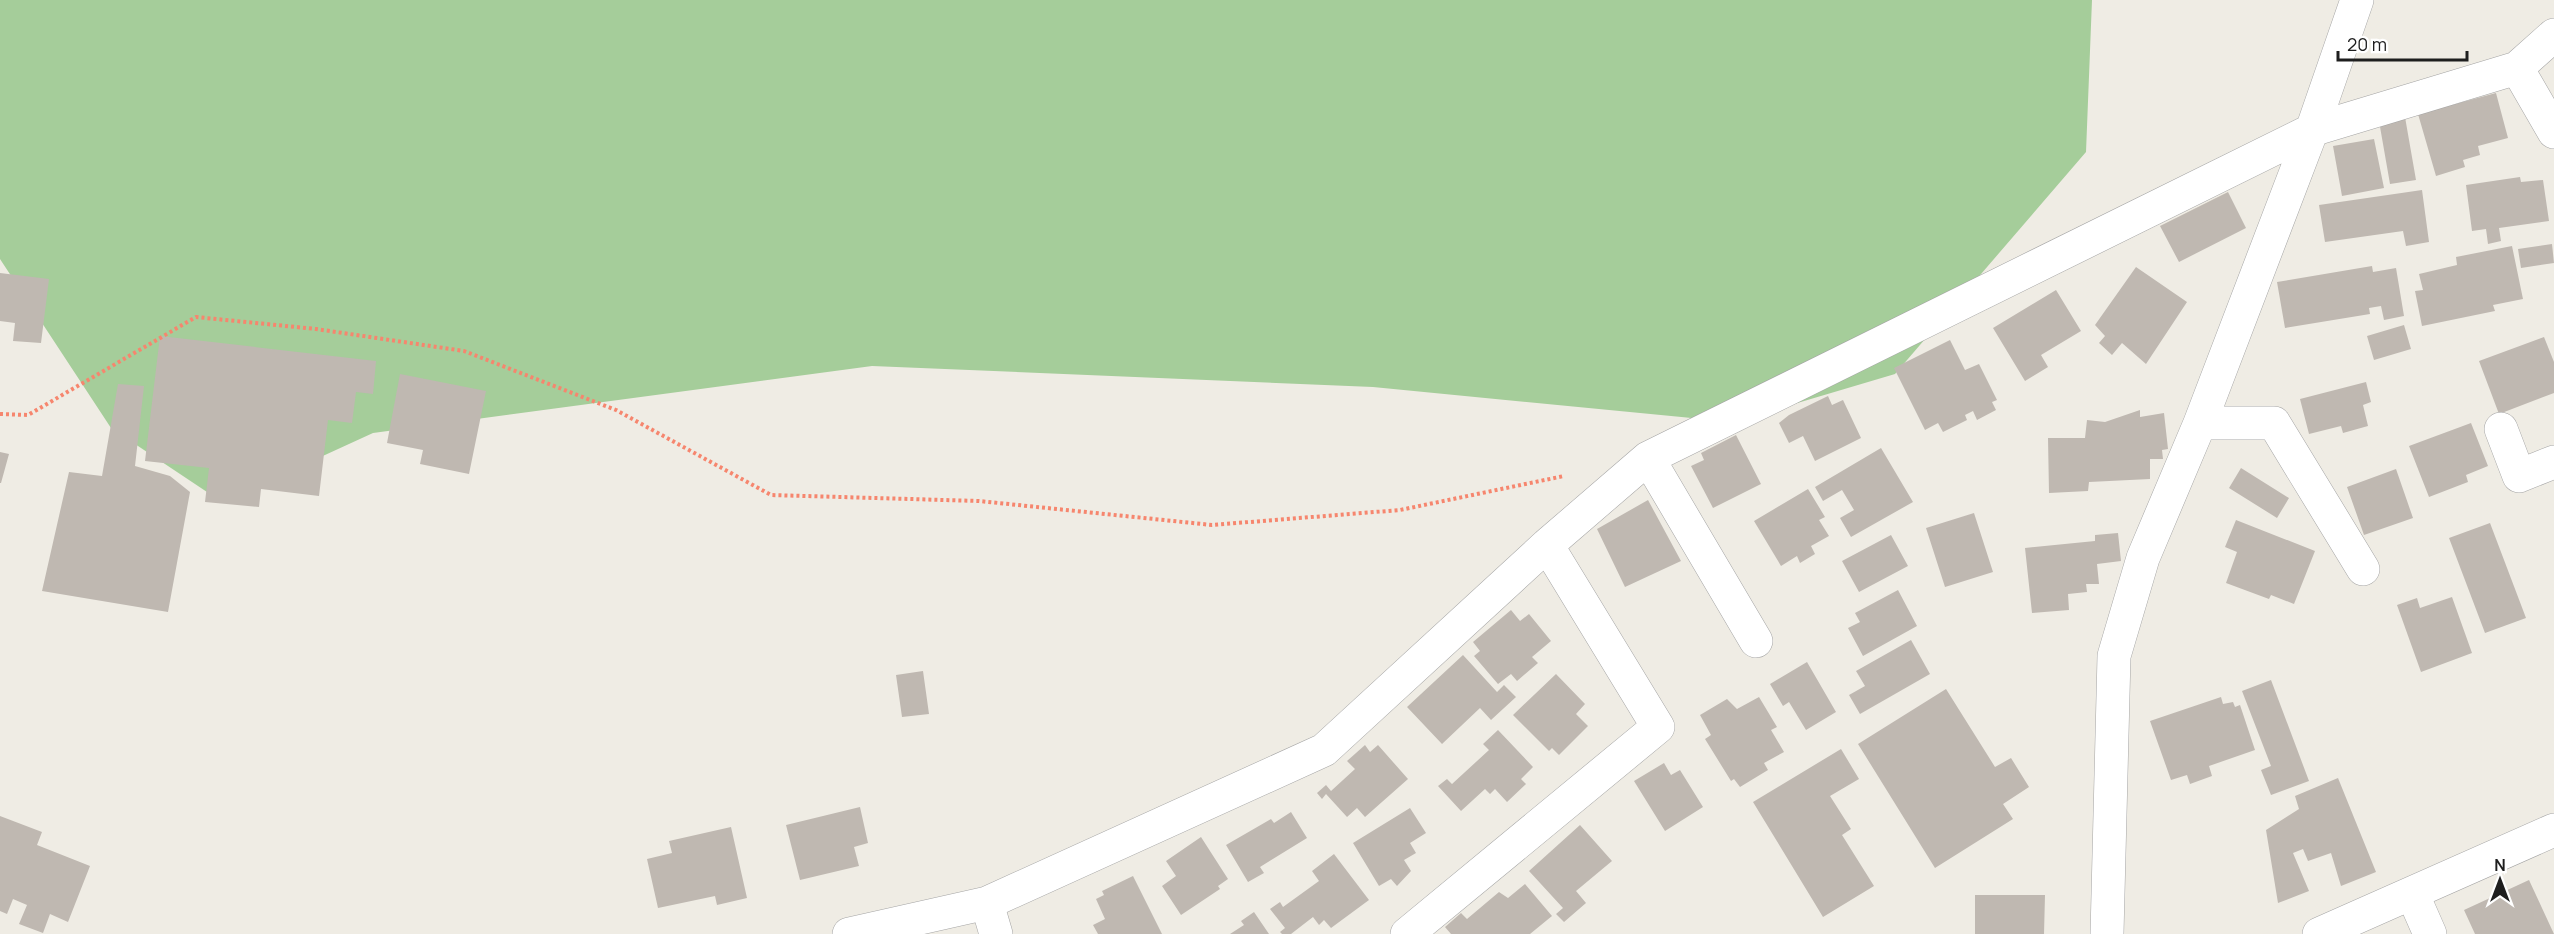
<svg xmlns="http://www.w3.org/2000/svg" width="2554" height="934" viewBox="0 0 2554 934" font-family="Manrope,sans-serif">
<rect width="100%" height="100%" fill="#efece4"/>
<path fill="#a5cd9a" d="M0,0H2092L2086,152L1895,374L1733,422L1373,387L872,366L373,433L222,502L111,428L0,259Z"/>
<path fill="#bfb8b1" d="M2496,93L2508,138L2478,146L2480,155L2463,160L2465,167L2436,176L2418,114Z
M2405,117L2416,180L2390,184L2379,121Z
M2374,139L2384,188L2342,196L2333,146Z
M2520,177L2521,182L2543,180L2549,221L2499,228L2501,241L2488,244L2486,229L2472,231L2466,185Z
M2422,190L2429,242L2406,246L2403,231L2325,242L2319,205Z
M2228,192L2246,228L2179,262L2160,226Z
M2552,244L2554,263L2521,268L2518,249Z
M2512,246L2523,299L2493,305L2495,311L2422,326L2415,291L2423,290L2419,274L2457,265L2456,257Z
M2372,266L2373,272L2396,268L2404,316L2384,320L2381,306L2369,308L2370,314L2285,328L2277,282Z
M2136,267L2187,302L2146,364L2122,343L2112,355L2099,343L2105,336L2095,325Z
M0,273L49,279L41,343L13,341L15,323L0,321Z
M2056,290L2081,331L2041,355L2048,367L2025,381L1993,328Z
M2404,325L2411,349L2374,360L2367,336Z
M160,336L376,361L373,394L356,392L352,423L328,420L319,496L261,489L259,507L205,502L209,468L145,461Z
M2544,337L2554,362V393L2499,414L2479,361Z
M1950,340L1965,370L1979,364L1997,400L1992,402L1996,410L1977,420L1973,411L1965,415L1967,420L1943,432L1938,423L1925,430L1894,368Z
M400,374L486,391L469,474L420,464L423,450L387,443Z
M2366,382L2371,402L2363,405L2368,426L2343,433L2341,426L2309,434L2300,399Z
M118,384L144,386L135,466L170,476L190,492L168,612L42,591L69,472L102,476Z
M1828,396L1832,405L1843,400L1861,438L1815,461L1803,436L1789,443L1779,423L1789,415Z
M2140,410V417L2164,413L2168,449L2162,450L2163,459H2150V479L2089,482L2088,491L2049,493L2048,438H2085L2087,420L2105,422Z
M2471,423L2488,466L2466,475L2468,482L2429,497L2409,446Z
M1736,435L1761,484L1713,508L1691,466L1704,460L1701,453Z
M1881,448L1913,502L1851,537L1840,518L1854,510L1842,490L1823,501L1815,487Z
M0,452L9,454L1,483H0Z
M2241,468L2289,498L2277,518L2229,488Z
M2396,469L2413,518L2364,535L2347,487Z
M1808,489L1825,517L1819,520L1829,536L1811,546L1815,554L1800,563L1797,556L1781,566L1754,521Z
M1648,500L1681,561L1625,587L1597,529Z
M1974,513L1993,572L1945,587L1926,528Z
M2236,520L2315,551L2294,604L2271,595L2269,599L2226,583L2237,552L2225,547Z
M2490,523L2526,618L2485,633L2449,538Z
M2118,533L2121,561L2097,564L2099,584H2086L2087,592L2068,594L2069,610L2032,613L2025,548L2095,541V535Z
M1891,535L1908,566L1859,592L1842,561Z
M1898,590L1917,626L1863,656L1848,628L1860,622L1855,613Z
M2452,597L2472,653L2421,672L2397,605L2417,598L2420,608Z
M1511,610L1520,621L1529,614L1551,641L1532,657L1538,663L1517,681L1511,674L1498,684L1474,656L1480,651L1473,642Z
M1911,640L1930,674L1860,714L1849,695L1865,686L1856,671Z
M1463,655L1497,692L1504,685L1516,697L1491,720L1480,708L1442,744L1407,707Z
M1807,662L1836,712L1806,730L1789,702L1783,706L1770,684Z
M923,671L929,714L902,717L896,675Z
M1556,674L1585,704L1576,714L1588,726L1559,755L1552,748L1549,751L1513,715Z
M2271,680L2309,781L2271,795L2261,770L2271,766L2242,691Z
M1946,689L1995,767L2011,758L2029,787L2003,804L2013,819L1935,868L1858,744Z
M1759,697L1777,727L1771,730L1784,752L1764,763L1768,770L1740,787L1734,779L1731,781L1705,739L1711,735L1700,715L1727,699L1737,709Z
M2221,697L2223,704L2233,702L2235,707L2240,705L2255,750L2209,766L2212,776L2190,784L2187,775L2171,780L2150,721Z
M1498,730L1533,767L1521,779L1526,784L1507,802L1495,789L1490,794L1485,789L1461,811L1438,786L1447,779L1452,784L1489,750L1483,744Z
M1365,745L1370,752L1378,745L1408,779L1365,817L1357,808L1347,817L1326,794L1322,799L1317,793L1326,785L1331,791L1355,769L1347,761Z
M1841,749L1859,779L1830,796L1851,829L1842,835L1874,886L1823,917L1753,802Z
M1664,763L1671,775L1680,770L1703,807L1665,831L1634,781Z
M2338,778L2376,872L2341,886L2331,853L2308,861L2303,849L2293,853L2309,891L2278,903L2266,830L2299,809L2295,796Z
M860,807L868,843L854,847L859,866L800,880L786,825Z
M1410,808L1426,833L1410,843L1416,853L1404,860L1411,871L1397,886L1391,879L1379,886L1353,843Z
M1291,812L1307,838L1260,867L1264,873L1248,882L1226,845L1271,819L1274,823Z
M0,816L42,832L37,845L90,866L68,922L50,914L43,933L19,924L27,905L13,899L7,914L0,911Z
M1580,825L1612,861L1576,891L1586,903L1564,922L1556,914L1563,908L1529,871Z
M731,827L747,898L717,905L715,896L658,908L647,859L672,853L669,841Z
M1201,837L1228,879L1218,886L1220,889L1181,915L1162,886L1176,876L1166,861Z
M1334,854L1369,900L1331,928L1324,920L1319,925L1313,917L1291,934H1282L1280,932L1285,928L1270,909L1280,902L1283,907L1319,881L1312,871Z
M1133,876L1162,934H1098L1093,925L1105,919L1096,899L1104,895L1102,891Z
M2529,880L2554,934H2475L2464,910Z
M1525,884L1552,916L1530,934H1451L1445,927L1461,913L1467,919L1499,892L1508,898Z
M1975,895H2045L2044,934H1975Z
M1254,912L1269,934H1230L1244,925L1241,921Z"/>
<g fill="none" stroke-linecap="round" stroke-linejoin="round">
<g stroke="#a5a5a5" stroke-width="34">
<path id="minor" d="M2517,68L2554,132
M2200,423H2274L2363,569
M2501,429L2519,476L2554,462
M1648,458L1756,641
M2412,893L2430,934
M987,903L996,934
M849,934L987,903L1324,750L1547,545L1648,458L2312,130L2517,68L2554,35
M1407,934L1658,727L1547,545
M2107,934L2114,656L2143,558L2200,423L2312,130L2357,0
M2319,934L2554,830"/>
</g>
<path stroke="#f6866e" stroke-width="4" stroke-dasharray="3 3" stroke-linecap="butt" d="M0,414L28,415L196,317L316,329L464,351L616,410L771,495L979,501L1212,525L1400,510L1564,476"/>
<use href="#minor" stroke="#fff" stroke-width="33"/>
</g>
<g transform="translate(2500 880)" stroke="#ffffff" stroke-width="4.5" paint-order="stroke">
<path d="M0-4.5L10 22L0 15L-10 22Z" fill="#1e1e1e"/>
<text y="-9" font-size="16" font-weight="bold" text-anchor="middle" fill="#1e1e1e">N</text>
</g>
<path d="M2338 51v9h129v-9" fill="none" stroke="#1e1e1e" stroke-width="3"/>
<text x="2347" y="51" font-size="18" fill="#1e1e1e" stroke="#ffffff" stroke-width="4.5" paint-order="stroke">20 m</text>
</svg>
